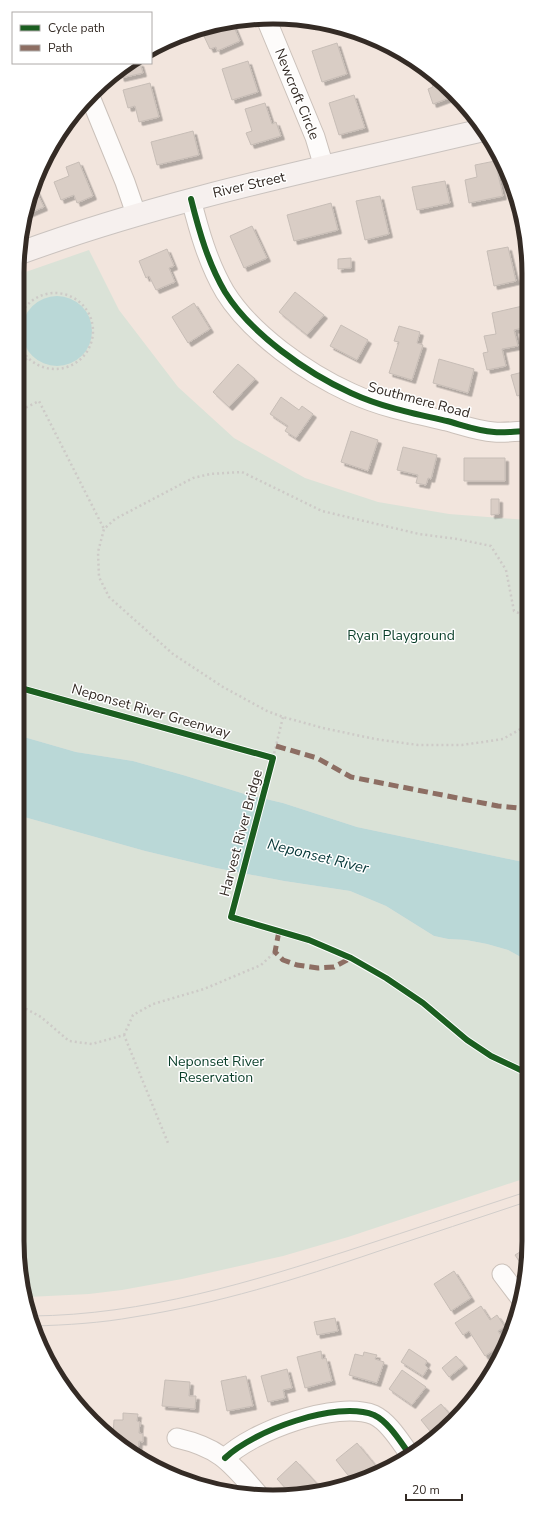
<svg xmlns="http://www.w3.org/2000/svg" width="546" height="1514" viewBox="0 0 546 1514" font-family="'Nunito Sans',sans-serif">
<defs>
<filter id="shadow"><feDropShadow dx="3.5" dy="3.5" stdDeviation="0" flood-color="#0004"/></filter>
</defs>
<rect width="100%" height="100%" fill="#f2e5dd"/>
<path fill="#dae2d7" d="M89,250L119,310L178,387L234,438L305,478L378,502L449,514L527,520L528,863L357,827L283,803L248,795L183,775L133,761L76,752L17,735V275Z
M17,815L145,851L216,868L284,881L350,891L386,906L434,936L448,939L466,940L487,944L508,950L528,961L529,1177L348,1237L283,1256L182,1279L122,1290L89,1294L28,1297L17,1241Z"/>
<path fill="#bad8d7" d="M22 331a35 35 0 1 1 70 0a35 35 0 1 1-70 0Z
M17,735L76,752L133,761L183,775L248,795L283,803L357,827L528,863V961L508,950L487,944L466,940L448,939L434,936L386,906L350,891L284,881L216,868L145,851L17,815Z"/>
<path fill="#d9cdc5" stroke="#c7bdb6" filter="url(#shadow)" d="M232,22L240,41L217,51L216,47L210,49L202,32Z
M337,43L347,74L322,82L312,51Z
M248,61L258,92L232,100L222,69Z
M132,63H140L143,73L121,78L120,74Z
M428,73L455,96L433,104L428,89L433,87Z
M150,83L159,117L139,122L135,106L128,108L123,90Z
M354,95L365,128L339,135L329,103Z
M265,103L272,124L276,122L281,136L251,145L246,133L252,131L245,109Z
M193,131L199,155L157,165L151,142Z
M495,161L503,196L469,203L465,180L477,177L475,165Z
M79,162L93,196L77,203L74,195L61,200L54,182L69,176L66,167Z
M445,181L450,203L417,210L412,187Z
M35,188L44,207L25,215L26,207Z
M380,196L389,234L365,240L356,201Z
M331,203L338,230L294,241L287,215Z
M252,226L267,258L244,268L230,236Z
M508,247L516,281L494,286L487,251Z
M167,249L174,266L169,268L175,282L156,290L149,276L146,278L139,261Z
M351,258V268L338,269V259Z
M295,292L324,315L307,335L279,312Z
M194,303L210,329L188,343L172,317Z
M527,305V327L514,330L518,346L502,349L506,366L487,370L483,353L488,352L484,336L496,334L492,313Z
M341,325L368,340L357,360L330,346Z
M399,326L420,332L417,343L423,345L412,380L389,373L399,342L394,341Z
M439,359L474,369L468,393L433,383Z
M238,364L255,379L229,407L213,392Z
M527,371V393L517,396L511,375Z
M281,397L299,410L302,406L313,414L296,438L285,431L288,426L270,414Z
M351,431L378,440L368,471L341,462Z
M403,447L437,455L431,479L428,478L426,485L416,483L418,475L397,470Z
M464,458H505V481H464Z
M491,499H499V514L491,515Z
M528,1247L525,1270L515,1255Z
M454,1271L471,1298L451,1311L434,1284Z
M481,1306L490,1320L497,1315L505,1327L498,1331L505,1342L504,1343L485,1356L469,1331L463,1335L455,1323Z
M335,1318L338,1331L317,1335L314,1322Z
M409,1349L427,1361L425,1365L428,1368L423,1376L401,1362Z
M321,1351L322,1359L326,1358L332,1381L305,1388L297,1357Z
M364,1352L377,1355L375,1359L384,1362L377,1383L349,1375L355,1354L363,1356Z
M456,1356L464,1365L449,1377L442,1368Z
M287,1369L292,1388L283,1390L285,1398L268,1402L261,1376Z
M402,1370L426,1387L412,1405L389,1389Z
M246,1376L253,1406L227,1411L221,1381Z
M165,1380L190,1382L189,1396H196L195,1409L162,1406Z
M441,1404L452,1417L434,1436L421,1420Z
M123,1413L138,1414L137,1421L140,1422L139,1433L143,1434V1442L139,1441L138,1452L135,1451L113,1435L114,1420H123Z
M357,1443L376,1466L368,1472L370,1474L349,1484L347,1482L351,1479L336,1460Z
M149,1461L168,1473L160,1470L148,1462Z
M296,1461L321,1488L320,1490L289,1492L277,1479Z"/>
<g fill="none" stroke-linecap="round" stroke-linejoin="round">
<g stroke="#cbc1ba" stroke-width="21">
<path id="minor" d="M267,21L315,137L324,167
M91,99L125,182L136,214
M191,199C199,231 208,263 225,292C251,334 307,373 351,393C381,407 415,414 447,421C462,425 478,431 494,432C505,433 516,431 527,431
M502,1274L521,1299
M177,1438C220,1448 230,1462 258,1494
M225,1458C253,1431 336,1400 374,1415C389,1422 401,1443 411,1456"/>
</g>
<g stroke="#cac3bf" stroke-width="24">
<path id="major" d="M20,253C170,198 327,167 483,130"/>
</g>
<path stroke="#cdcac7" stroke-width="2.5" stroke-dasharray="2 3" stroke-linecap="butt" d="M17 331a38 38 0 1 1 76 0a38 38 0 1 1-76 0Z
M17,365L28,358
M17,412L39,401L104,529
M528,617L514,611L506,570L491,546L457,539L419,534L322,511L242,472L210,474L193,478L115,519L104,529L98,552L99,577L109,597L173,654L223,687L267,711L283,717L323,728L375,739L418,745H462L503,739L524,727L528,721
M273,758L283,717
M17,1004L41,1017L69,1041L92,1044L124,1035L168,1143
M124,1035L133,1015L153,1004L204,989L261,965L275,952"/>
<use href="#minor" stroke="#fdfbfa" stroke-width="19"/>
<use href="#major" stroke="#f6f0ee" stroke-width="22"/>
<path stroke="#d2cecb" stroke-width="1" d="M32,1316C144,1315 251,1282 356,1248C414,1229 471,1210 529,1191
M34,1326C67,1325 101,1323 134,1317C217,1304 297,1279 376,1252C427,1235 478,1218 529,1201"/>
<path stroke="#8d6e63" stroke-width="5" stroke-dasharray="10 5" stroke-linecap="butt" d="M276,746L317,758L351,777L498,806L528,809
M279,931L275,952L283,960L297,965L318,968L334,967L351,958"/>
<g stroke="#fff" stroke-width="8">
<path id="cycleway" d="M191,199C199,231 208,263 225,292C251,334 307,373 351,393C381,407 415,414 447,421C462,425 478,431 494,432C505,433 516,431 527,431
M17,687L273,758L231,917L309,940L351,958L386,978L423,1003L467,1040L491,1056L529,1074
M225,1458C253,1431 336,1400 374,1415C389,1422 401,1443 411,1456"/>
</g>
<use href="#cycleway" stroke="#1b5e20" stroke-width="6"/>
</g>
<g text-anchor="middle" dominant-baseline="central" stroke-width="3" stroke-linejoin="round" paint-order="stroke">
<g font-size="14" fill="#342b25" stroke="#fff">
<text transform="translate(297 94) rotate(68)">Newcroft Circle</text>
<text transform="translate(249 185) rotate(-13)">River Street</text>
<text transform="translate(419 400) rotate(15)">Southmere Road</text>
<text transform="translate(151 711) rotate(16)">Neponset River Greenway</text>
<text transform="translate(241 833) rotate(-75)">Harvest River Bridge</text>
</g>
<g font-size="14" fill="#083d28" stroke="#fff">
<text x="401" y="635">Ryan Playground</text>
<text x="216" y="1061">Neponset River<tspan x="216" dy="16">Reservation</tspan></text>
</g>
<g font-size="15" font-style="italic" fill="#063738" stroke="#fff">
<text transform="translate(318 856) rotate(14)">Neponset River</text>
</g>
</g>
<path d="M0 0H546V1514H0ZM273 24H273A249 249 0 0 1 522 273V1241A249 249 0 0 1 273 1490H273A249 249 0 0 1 24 1241V273A249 249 0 0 1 273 24Z" fill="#fff" fill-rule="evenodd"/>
<path fill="none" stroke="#342b25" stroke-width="5" d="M273 24H273A249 249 0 0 1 522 273V1241A249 249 0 0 1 273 1490H273A249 249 0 0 1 24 1241V273A249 249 0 0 1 273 24Z"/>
<rect x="12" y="12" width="140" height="52" fill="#ffffff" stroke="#aeaaa8"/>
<rect x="20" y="25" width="20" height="6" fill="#1b5e20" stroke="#aeaaa8"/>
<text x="48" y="32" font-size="12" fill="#342b25">Cycle path</text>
<rect x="20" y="45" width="20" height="6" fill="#8d6e63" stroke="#aeaaa8"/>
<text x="48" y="52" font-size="12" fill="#342b25">Path</text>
<path d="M406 1494v6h56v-6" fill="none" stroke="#342b25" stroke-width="2"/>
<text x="412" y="1494" font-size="12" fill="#342b25" stroke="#ffffff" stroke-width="3" paint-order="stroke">20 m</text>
</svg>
